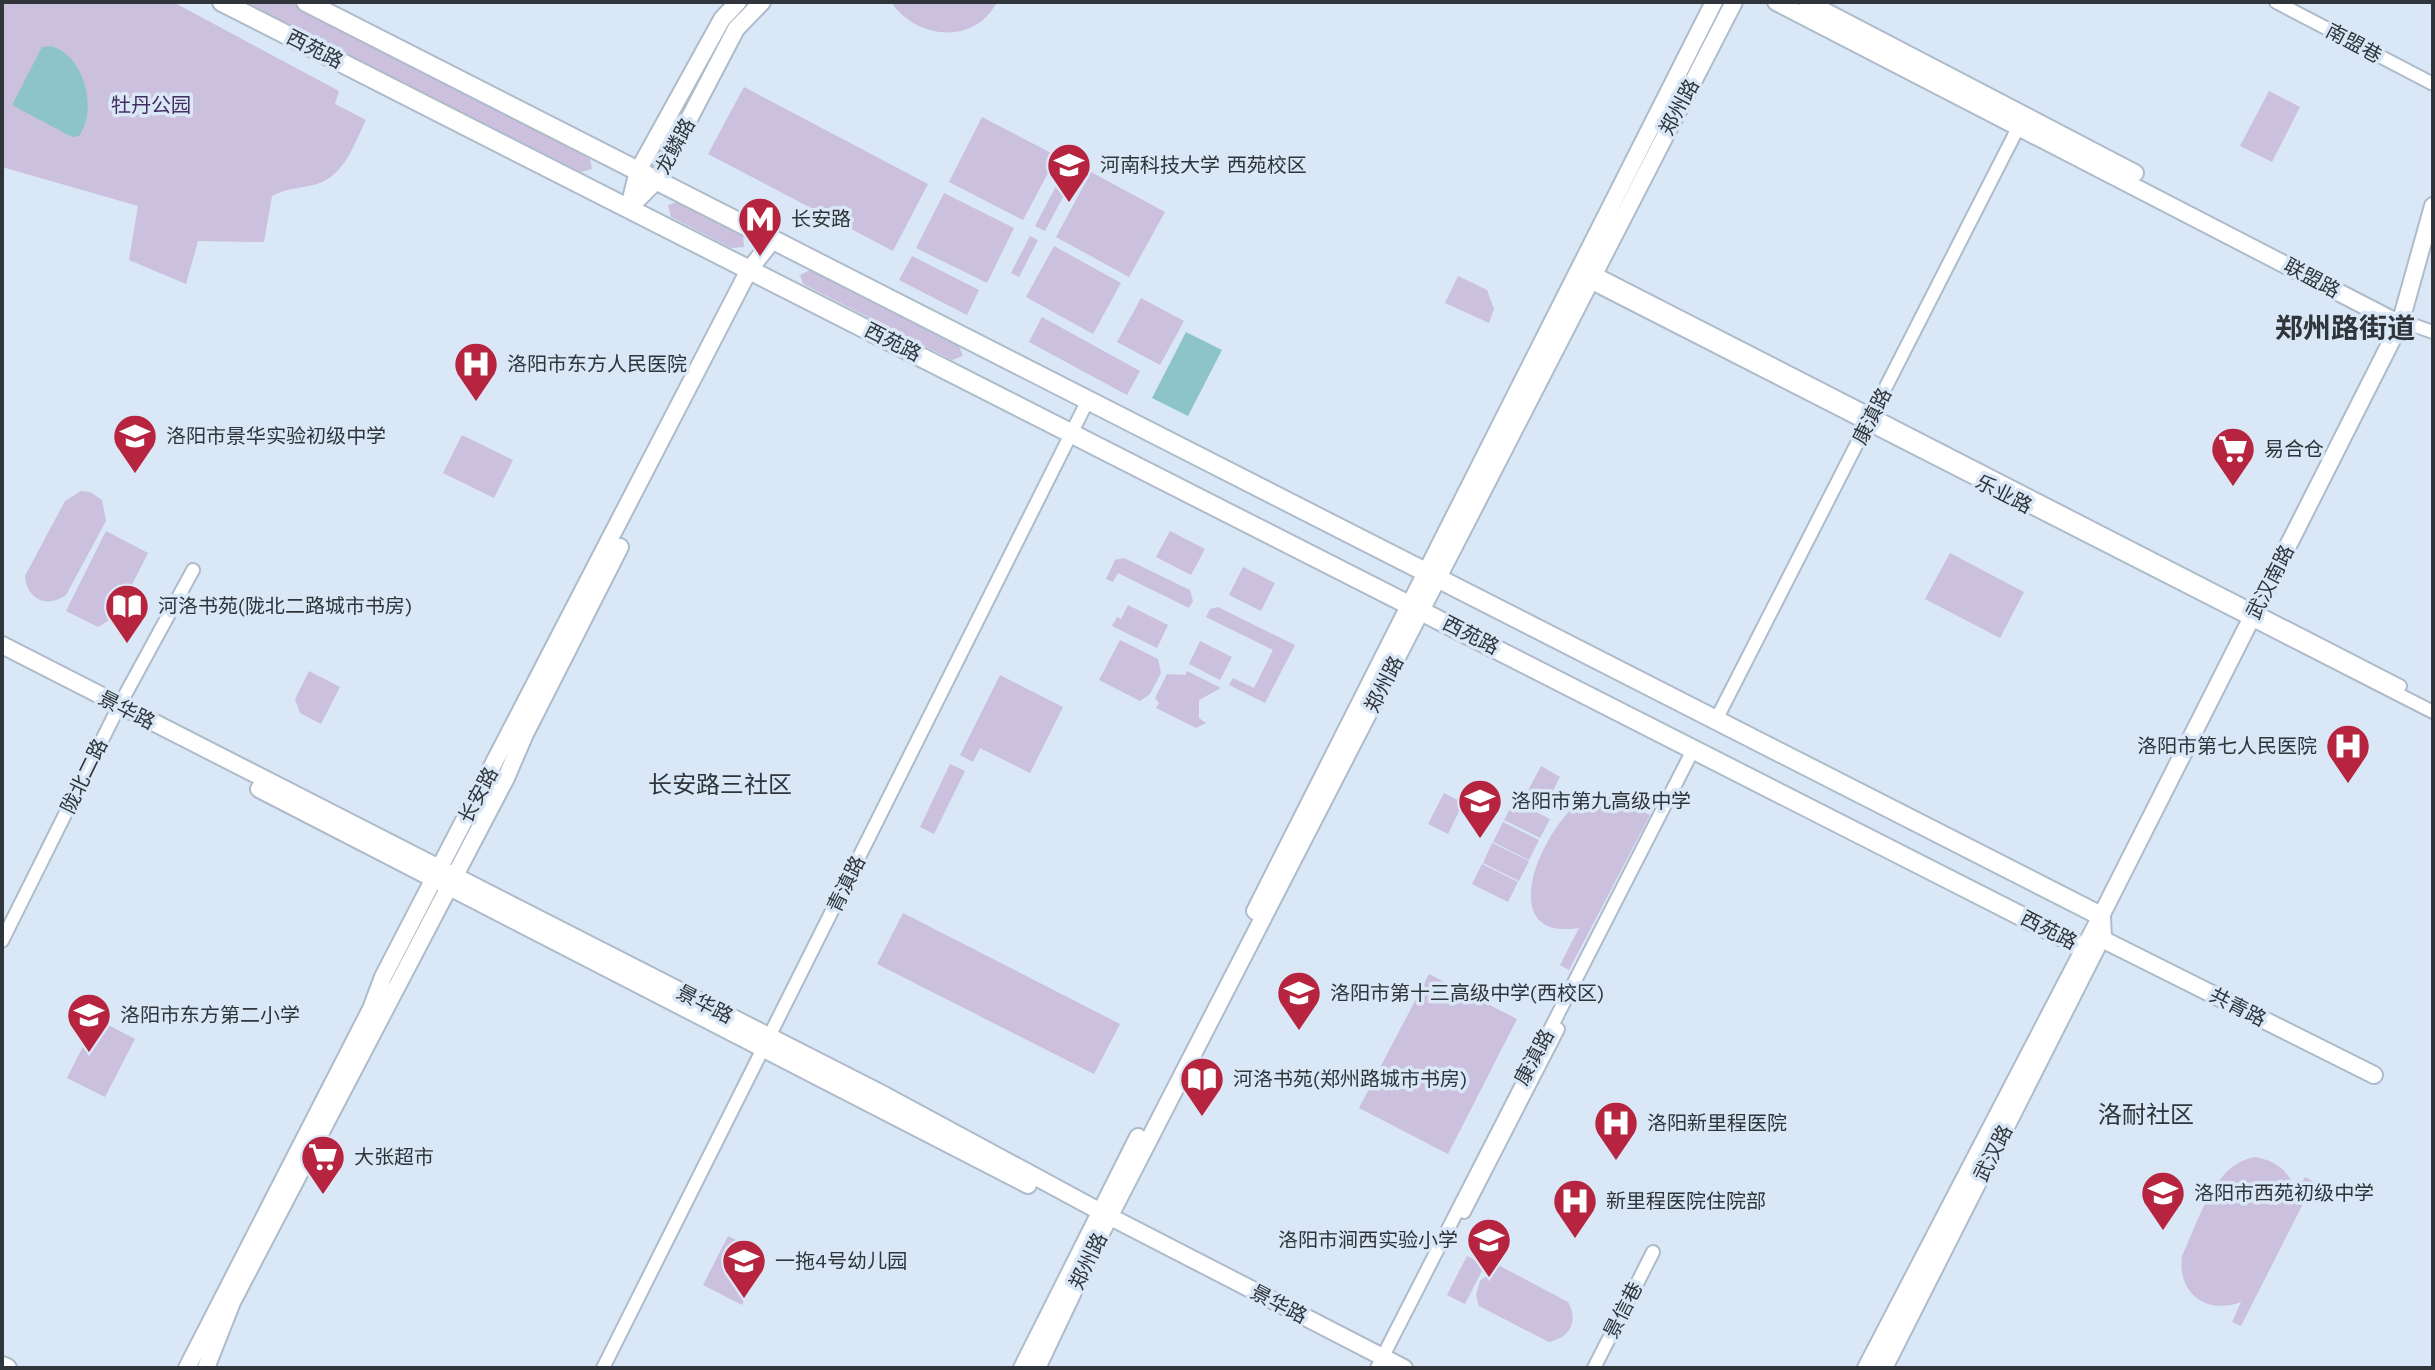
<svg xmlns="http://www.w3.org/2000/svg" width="2435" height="1370" viewBox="0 0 2435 1370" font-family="'Work Sans','Noto Sans SC',sans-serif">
<rect width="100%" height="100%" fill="#d9e7f6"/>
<path fill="#cbc0de" d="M2,2H173L339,91L335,104L366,120C353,146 344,178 313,185C297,189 287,188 272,196L264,242L198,241L186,284L129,260L138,206L2,167Z
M236,2H295L529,124L590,159L592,169L581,172Z
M891,2H997C974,46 916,39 891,2Z
M744,87L928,184L893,251L708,154Z
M2269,91L2300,107L2272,162L2240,146Z
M982,117L1057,156L1023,220L949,182Z
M1091,172L1165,212L1129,277L1056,237Z
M1063,173L1073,178L1045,231L1035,226Z
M944,193L1014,228L987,283L916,248Z
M677,202L743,235L744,247L731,248L671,217L668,205Z
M1030,236L1038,240L1019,277L1011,273Z
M1054,246L1121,283L1093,334L1026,297Z
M912,256L979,290L967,315L899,280Z
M810,270L959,346L963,356L952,360L803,284L800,275Z
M1458,276L1487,290L1494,309L1489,323L1445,303Z
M1141,298L1184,321L1160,365L1117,342Z
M1042,317L1140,371L1127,395L1029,342Z
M462,435L513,460L494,498L443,473Z
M81,491L90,492L102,500L106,521L66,595C47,609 27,599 25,576L65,501Z
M106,531L148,553L116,616L98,627L66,611Z
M1170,531L1205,549L1191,575L1156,557Z
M1950,553L2024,592L2000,638L1925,599Z
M1124,558L1190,590L1193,601L1189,608L1118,573L1113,582L1106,579L1115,560Z
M1243,567L1275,583L1261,611L1229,595Z
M1128,605L1168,625L1157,648L1112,626L1117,617L1121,619Z
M1218,607L1295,645L1265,703L1229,685L1233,678L1254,688L1273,650L1206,617L1210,609Z
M1120,640L1158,659L1161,673L1150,694L1140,701L1099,680Z
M1200,641L1232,657L1220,680L1189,664Z
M309,671L340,687L321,724L300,713L295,699Z
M1187,671L1221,688L1199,700V718L1206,723L1196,728L1156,708L1159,703L1155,698L1167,674L1185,675Z
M1000,675L1063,707L1030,773L980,748L973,762L960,755Z
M950,764L965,771L934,834L920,827Z
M1541,766L1560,777L1542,812L1522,802Z
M1444,793L1463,803L1448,834L1428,824Z
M1594,794H1609L1650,815L1569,970L1560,965L1579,928C1483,943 1554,803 1594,794Z
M1514,801L1550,819L1540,838L1504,820Z
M1503,822L1539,840L1529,860L1493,842Z
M1492,843L1529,861L1519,881L1483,863Z
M1482,864L1518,882L1508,902L1472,884Z
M903,913L1120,1024L1094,1074L877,964Z
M1429,974L1517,1019L1448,1154L1359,1108Z
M97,1019L135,1039L105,1097L67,1078Z
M2255,1157C2277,1161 2293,1173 2295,1196L2305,1177L2314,1182L2241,1326L2232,1322L2241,1302C2207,1315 2177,1294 2182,1256C2199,1221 2213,1164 2255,1157Z
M728,1236L767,1255L742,1305L703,1285Z
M1467,1256L1485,1265L1465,1304L1447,1295Z
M1500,1266L1568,1302C1579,1321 1570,1338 1549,1342L1479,1306L1476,1295L1480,1281Z"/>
<path fill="#8cc4c9" d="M51,46C85,56 98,109 79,136L72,137L12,105L42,47Z
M1186,332L1222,350L1188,416L1152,398Z"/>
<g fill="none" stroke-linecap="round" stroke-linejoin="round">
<g stroke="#aebbca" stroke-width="16">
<path id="street" d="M2276,2L2433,84
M1590,271L2400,686
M1582,278L2433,712
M2410,324L2433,332
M1717,718L2021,122
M2,941L119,706L193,570
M1464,1212L1558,1029
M603,1368L1088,400
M1377,1368L1694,748
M1594,1368L1653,1252"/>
</g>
<g stroke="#aebbca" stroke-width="20">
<path id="secondary" d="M1776,2L2400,324H2408
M1807,2L2135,173
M629,207L638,171L722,19L738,2
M629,208L657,180L736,29L762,2
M2,645L886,1096L1099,1211L1404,1368
M259,789L1028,1185
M1255,911L1714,2
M2102,939L2374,1075
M187,1368L371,1009L383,977L749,270L772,241
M206,1368L232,1302L506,778L524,736L620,547
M1022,1368L1138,1137
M1037,1368L1101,1233L1734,2
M1866,1368L2101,916L2400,324L2433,206
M1884,1368L2103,935"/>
</g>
<g stroke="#aebbca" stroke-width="22">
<path id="primary" d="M222,2L2084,948L2102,939L2101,916L306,2
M2,1366L7,1368"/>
</g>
<use href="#street" stroke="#fff" stroke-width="12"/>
<use href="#secondary" stroke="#fff" stroke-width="16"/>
<use href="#primary" stroke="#fff" stroke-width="18"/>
</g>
<defs>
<g id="university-pin" transform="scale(2.3)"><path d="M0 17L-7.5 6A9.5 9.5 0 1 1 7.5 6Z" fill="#b6243f" stroke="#d9e7f6"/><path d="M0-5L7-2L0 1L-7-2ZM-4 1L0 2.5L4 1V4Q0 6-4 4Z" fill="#fff"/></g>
<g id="metro-pin" transform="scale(2.3)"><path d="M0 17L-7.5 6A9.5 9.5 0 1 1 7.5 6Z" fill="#b6243f" stroke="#d9e7f6"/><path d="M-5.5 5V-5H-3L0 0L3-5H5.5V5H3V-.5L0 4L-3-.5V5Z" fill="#fff"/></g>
<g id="hospital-pin" transform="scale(2.3)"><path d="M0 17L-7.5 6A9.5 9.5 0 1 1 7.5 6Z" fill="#b6243f" stroke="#d9e7f6"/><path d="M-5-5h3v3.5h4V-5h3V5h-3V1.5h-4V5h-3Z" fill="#fff"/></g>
<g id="school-pin" transform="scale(2.3)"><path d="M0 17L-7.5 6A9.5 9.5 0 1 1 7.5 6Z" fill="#b6243f" stroke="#d9e7f6"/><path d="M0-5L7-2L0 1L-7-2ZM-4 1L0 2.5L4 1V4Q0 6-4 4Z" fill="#fff"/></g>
<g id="supermarket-pin" transform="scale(2.3)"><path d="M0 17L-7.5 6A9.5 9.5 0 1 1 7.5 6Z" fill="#b6243f" stroke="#d9e7f6"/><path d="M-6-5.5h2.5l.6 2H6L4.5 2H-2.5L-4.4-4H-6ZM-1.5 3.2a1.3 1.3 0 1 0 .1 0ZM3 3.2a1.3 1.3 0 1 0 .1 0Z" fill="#fff"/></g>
<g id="library-pin" transform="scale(2.3)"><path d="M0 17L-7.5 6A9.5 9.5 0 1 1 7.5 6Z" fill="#b6243f" stroke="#d9e7f6"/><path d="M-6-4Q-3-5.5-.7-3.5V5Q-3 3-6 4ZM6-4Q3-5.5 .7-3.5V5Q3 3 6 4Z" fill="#fff"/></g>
</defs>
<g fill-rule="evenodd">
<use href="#university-pin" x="1069" y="165"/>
<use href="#metro-pin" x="760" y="219"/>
<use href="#hospital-pin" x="476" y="364"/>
<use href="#school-pin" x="135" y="436"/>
<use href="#supermarket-pin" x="2233" y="449"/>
<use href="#library-pin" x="127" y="606"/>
<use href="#hospital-pin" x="2348" y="746"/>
<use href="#school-pin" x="1480" y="801"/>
<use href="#school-pin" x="1299" y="993"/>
<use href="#school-pin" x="89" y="1015"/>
<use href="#library-pin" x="1202" y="1079"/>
<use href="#hospital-pin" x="1616" y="1123"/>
<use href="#supermarket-pin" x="323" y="1157"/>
<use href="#school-pin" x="2163" y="1193"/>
<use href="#hospital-pin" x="1575" y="1201"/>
<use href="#school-pin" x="1489" y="1240"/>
<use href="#school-pin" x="744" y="1261"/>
</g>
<g text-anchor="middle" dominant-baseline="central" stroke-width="7" stroke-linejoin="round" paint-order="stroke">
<g font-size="20" fill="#2f353b" stroke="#d9e7f6">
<text transform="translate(2354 43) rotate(28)">南盟巷</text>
<text transform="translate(315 49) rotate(27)">西苑路</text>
<text transform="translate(1679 107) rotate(-62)">郑州路</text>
<text transform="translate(675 146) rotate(-62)">龙鳞路</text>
<text transform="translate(2312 278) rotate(28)">联盟路</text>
<text transform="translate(893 342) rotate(27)">西苑路</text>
<text transform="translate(1872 416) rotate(-63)">康滇路</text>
<text transform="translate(2004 494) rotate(27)">乐业路</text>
<text transform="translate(2270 582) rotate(-63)">武汉南路</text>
<text transform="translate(1471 635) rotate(27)">西苑路</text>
<text transform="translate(1384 684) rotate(-63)">郑州路</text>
<text transform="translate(127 710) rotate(27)">景华路</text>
<text transform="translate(84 776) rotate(-64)">陇北二路</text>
<text transform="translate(478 795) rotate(-62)">长安路</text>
<text transform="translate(846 884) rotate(-64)">青滇路</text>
<text transform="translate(2049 930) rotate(27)">西苑路</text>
<text transform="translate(705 1004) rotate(27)">景华路</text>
<text transform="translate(2238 1007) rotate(27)">共青路</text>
<text transform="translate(1534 1057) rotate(-62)">康滇路</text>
<text transform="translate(1993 1153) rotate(-63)">武汉路</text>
<text transform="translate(1088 1261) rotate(-64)">郑州路</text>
<text transform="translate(1279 1304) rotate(27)">景华路</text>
<text transform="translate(1623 1310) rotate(-63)">景信巷</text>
</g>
<g font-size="20" fill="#442d60" stroke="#d9e7f6">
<text x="151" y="105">牡丹公园</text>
</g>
<g font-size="20" fill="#2f353b" stroke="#d9e7f6" text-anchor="start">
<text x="1100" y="165">河南科技大学 西苑校区</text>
<text x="791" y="219">长安路</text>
<text x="507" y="364">洛阳市东方人民医院</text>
<text x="166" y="436">洛阳市景华实验初级中学</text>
<text x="2264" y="449">易合仓</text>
<text x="158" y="606">河洛书苑(陇北二路城市书房)</text>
<text x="2317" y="746" text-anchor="end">洛阳市第七人民医院</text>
<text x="1511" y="801">洛阳市第九高级中学</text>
<text x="1330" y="993">洛阳市第十三高级中学(西校区)</text>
<text x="120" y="1015">洛阳市东方第二小学</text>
<text x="1233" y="1079">河洛书苑(郑州路城市书房)</text>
<text x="1647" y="1123">洛阳新里程医院</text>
<text x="354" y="1157">大张超市</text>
<text x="2194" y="1193">洛阳市西苑初级中学</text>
<text x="1606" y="1201">新里程医院住院部</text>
<text x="1458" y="1240" text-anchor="end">洛阳市涧西实验小学</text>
<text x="775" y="1261">一拖4号幼儿园</text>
</g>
<g font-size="24" fill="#2f353b" stroke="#d9e7f6">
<text x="720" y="785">长安路三社区</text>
<text x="2146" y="1115">洛耐社区</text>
</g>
<g font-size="28" font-weight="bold" fill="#2f353b" stroke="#d9e7f6">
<text x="2345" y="328">郑州路街道</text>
</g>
</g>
<rect width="2435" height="1370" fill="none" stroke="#2f353b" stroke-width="8"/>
</svg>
